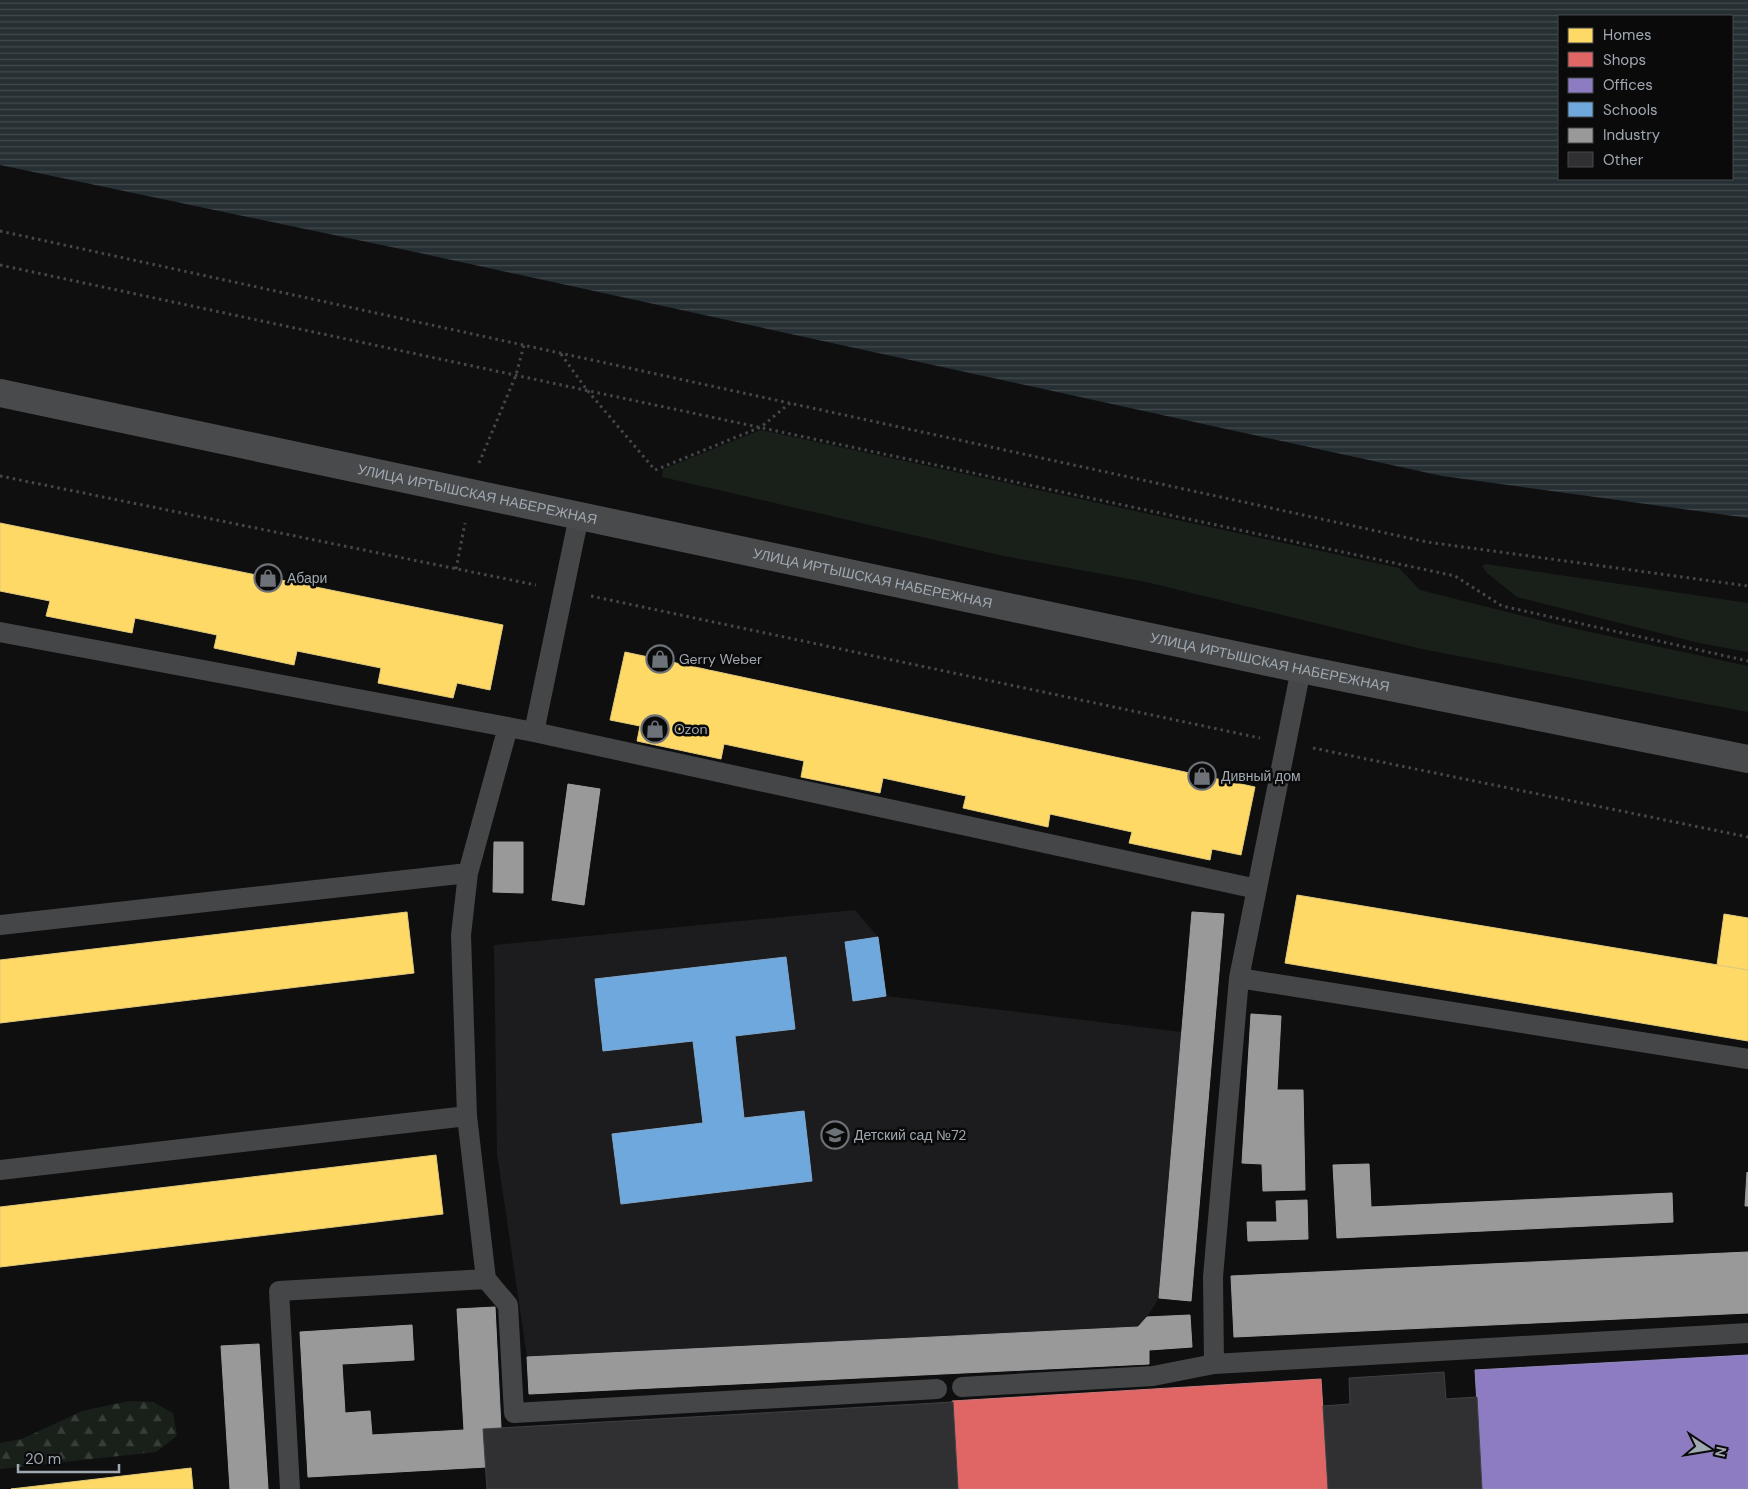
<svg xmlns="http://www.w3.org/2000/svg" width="1748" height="1489" viewBox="0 0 1748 1489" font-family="'DM Sans',sans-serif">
<defs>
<pattern id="forest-firs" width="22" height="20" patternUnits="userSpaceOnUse" patternTransform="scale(1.25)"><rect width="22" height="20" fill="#19201a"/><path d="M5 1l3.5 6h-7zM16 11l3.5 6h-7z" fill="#373e39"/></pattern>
<pattern id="water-rules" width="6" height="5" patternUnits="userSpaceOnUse" patternTransform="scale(1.25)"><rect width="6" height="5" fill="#262f33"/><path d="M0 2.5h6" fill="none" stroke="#424a4e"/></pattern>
</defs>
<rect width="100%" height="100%" fill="#0f0f10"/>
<path fill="#1c1c1e" d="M855,910L878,937L886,996L1182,1032L1159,1298L1147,1317L1138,1327L527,1357L497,1153L494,945Z"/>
<path fill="#19201a" d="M761,430L1399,568L1420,590L1567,627L1748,666V712L1422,649L1146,582L1004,556L662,477L663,469Z
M1485,564L1748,603V652L1699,643L1517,597L1487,573L1482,566Z"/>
<path fill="url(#forest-firs)" d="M129,1401L153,1402L173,1413L177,1436L156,1452L0,1469V1443L22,1439L82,1411Z"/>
<path fill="url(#water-rules)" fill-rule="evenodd" d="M0,0H1748V518L1442,476L415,252L0,165ZM1559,16H1732V179H1559Z"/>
<path fill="#ffd966" stroke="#e2ca7c" d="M0,523L503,625L490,690L457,683L453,698L378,683L381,668L297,651L294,665L214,648L217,635L135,618L132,633L46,616L50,601L0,591Z
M625,652L1255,787L1241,855L1212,849L1210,860L1129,843L1132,832L1050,814L1048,827L963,808L966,796L883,778L880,793L801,777L804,761L724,744L721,759L637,741L640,726L610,720Z
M1297,895L1748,970V1041L1285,963Z
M407,912L414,973L0,1023V960Z
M1724,914L1748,918V970L1717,965Z
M436,1155L443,1214L0,1267V1207Z
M191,1468L193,1489H11Z"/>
<path fill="#e06666" stroke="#cd7a7c" d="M1321,1379L1328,1489H958L952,1401Z"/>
<path fill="#8e7cc3" stroke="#9389be" d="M1748,1355V1489H1482L1475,1370Z"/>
<path fill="#6fa8dc" stroke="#7ea8cf" d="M878,937L886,996L853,1001L845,942Z
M786,957L795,1029L735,1036L744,1118L804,1111L812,1181L621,1204L612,1134L703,1123L693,1041L603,1051L595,979Z"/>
<path fill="#999" stroke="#9b9ea0" d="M568,784L600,789L584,905L552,900Z
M494,842H523V893L493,892Z
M1192,912L1224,914L1191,1301L1159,1298Z
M1251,1014L1281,1016L1277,1090H1303L1305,1190L1263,1191L1262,1164L1242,1163Z
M1369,1164L1371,1207L1672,1193L1673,1222L1337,1238L1333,1165Z
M1747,1172L1748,1173V1206H1745Z
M1307,1200L1308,1239L1248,1241L1247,1222H1277L1276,1201Z
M1748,1252V1313L1234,1337L1231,1276Z
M495,1307L501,1428L483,1429L486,1467L308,1477L300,1332L412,1325L414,1360L342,1364L345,1413L370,1411L372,1435L464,1430L457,1309Z
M1190,1315L1192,1347L1149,1350V1364L529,1394L527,1357L1138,1327L1147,1317Z
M259,1344L268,1489H230L221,1346Z"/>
<path fill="#303032" stroke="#3e4044" d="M1444,1372L1446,1399L1477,1397L1482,1489H1328L1323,1406L1350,1404L1349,1378Z
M953,1402L958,1489H487L483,1429Z"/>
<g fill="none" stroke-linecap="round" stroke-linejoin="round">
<path stroke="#45474a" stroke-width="3" stroke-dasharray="2.5 4" stroke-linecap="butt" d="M0,231L1427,542L1748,586
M0,265L1455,576L1502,606L1748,661
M561,354L587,390L655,470L761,427L790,403
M479,463L516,375L524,345
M0,476L536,585
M456,569L465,523
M591,596L1260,738
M1313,748L1748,837"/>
<path stroke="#444648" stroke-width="20" d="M0,632L534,732L1257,889
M508,727L468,873L461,935L467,1116L486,1279L508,1305L514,1413L937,1389
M534,732L579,516
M0,925L468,873
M1239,978L1748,1059
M0,1170L467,1116
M1214,1364L1213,1277L1239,978L1301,669
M962,1387L1153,1376L1214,1364L1748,1333
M290,1489L279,1291L486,1279"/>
<path stroke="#484a4c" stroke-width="28" id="s1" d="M0,393L1301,669L1748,759"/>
</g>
<defs>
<g id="shop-ring" transform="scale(1.4375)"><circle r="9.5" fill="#0a0a0b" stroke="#6d7279" stroke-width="1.5"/><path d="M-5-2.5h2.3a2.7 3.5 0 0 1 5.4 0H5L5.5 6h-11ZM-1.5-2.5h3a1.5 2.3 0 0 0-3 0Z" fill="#6d7279"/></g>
<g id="school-ring" transform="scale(1.4375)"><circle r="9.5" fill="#0a0a0b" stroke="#6d7279" stroke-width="1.5"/><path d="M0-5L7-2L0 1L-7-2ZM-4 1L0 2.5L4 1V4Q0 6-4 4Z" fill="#6d7279"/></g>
</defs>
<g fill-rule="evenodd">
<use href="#shop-ring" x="268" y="578"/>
<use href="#shop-ring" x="660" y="659"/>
<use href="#shop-ring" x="655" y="729"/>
<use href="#shop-ring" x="1202" y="776"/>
<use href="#school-ring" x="835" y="1135"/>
</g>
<g text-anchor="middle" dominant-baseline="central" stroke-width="5" stroke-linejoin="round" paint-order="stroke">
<g font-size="14" fill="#a0a8b1" stroke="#0a0a0b">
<text stroke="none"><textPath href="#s1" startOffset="488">УЛИЦА ИРТЫШСКАЯ НАБЕРЕЖНАЯ</textPath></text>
<text stroke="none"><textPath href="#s1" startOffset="892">УЛИЦА ИРТЫШСКАЯ НАБЕРЕЖНАЯ</textPath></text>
<text stroke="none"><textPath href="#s1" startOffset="1298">УЛИЦА ИРТЫШСКАЯ НАБЕРЕЖНАЯ</textPath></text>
</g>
<g font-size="14" fill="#a0a8b1" stroke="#0a0a0b" text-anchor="start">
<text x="287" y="578">Абари</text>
<text x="679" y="659">Gerry Weber</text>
<text x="674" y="729">Ozon</text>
<text x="1221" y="776">Дивный дом</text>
<text x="854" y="1135">Детский сад №72</text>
</g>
</g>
<rect x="1558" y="15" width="175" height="165" fill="#0a0a0b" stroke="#46494d"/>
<rect x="1568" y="28" width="25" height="15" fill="#ffd966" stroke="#46494d"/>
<text x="1603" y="40" font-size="15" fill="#a0a8b1">Homes</text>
<rect x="1568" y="52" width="25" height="15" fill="#e06666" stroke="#46494d"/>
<text x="1603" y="65" font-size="15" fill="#a0a8b1">Shops</text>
<rect x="1568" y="78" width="25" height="15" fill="#8e7cc3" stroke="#46494d"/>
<text x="1603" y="90" font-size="15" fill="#a0a8b1">Offices</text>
<rect x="1568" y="102" width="25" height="15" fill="#6fa8dc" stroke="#46494d"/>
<text x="1603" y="115" font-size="15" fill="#a0a8b1">Schools</text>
<rect x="1568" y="128" width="25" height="15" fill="#999999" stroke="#46494d"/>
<text x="1603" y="140" font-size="15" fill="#a0a8b1">Industry</text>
<rect x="1568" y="152" width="25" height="15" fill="#303032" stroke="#46494d"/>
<text x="1603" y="165" font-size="15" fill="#a0a8b1">Other</text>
<g transform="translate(1708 1449) rotate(102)" stroke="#0a0a0b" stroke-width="4" paint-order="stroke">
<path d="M0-4L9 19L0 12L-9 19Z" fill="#a0a8b1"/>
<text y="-8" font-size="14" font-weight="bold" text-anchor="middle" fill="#a0a8b1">N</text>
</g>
<path d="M18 1464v8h101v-8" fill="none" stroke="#a0a8b1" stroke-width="2.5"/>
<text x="25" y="1464" font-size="15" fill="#a0a8b1" stroke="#0a0a0b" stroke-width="4" paint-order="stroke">20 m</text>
</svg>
